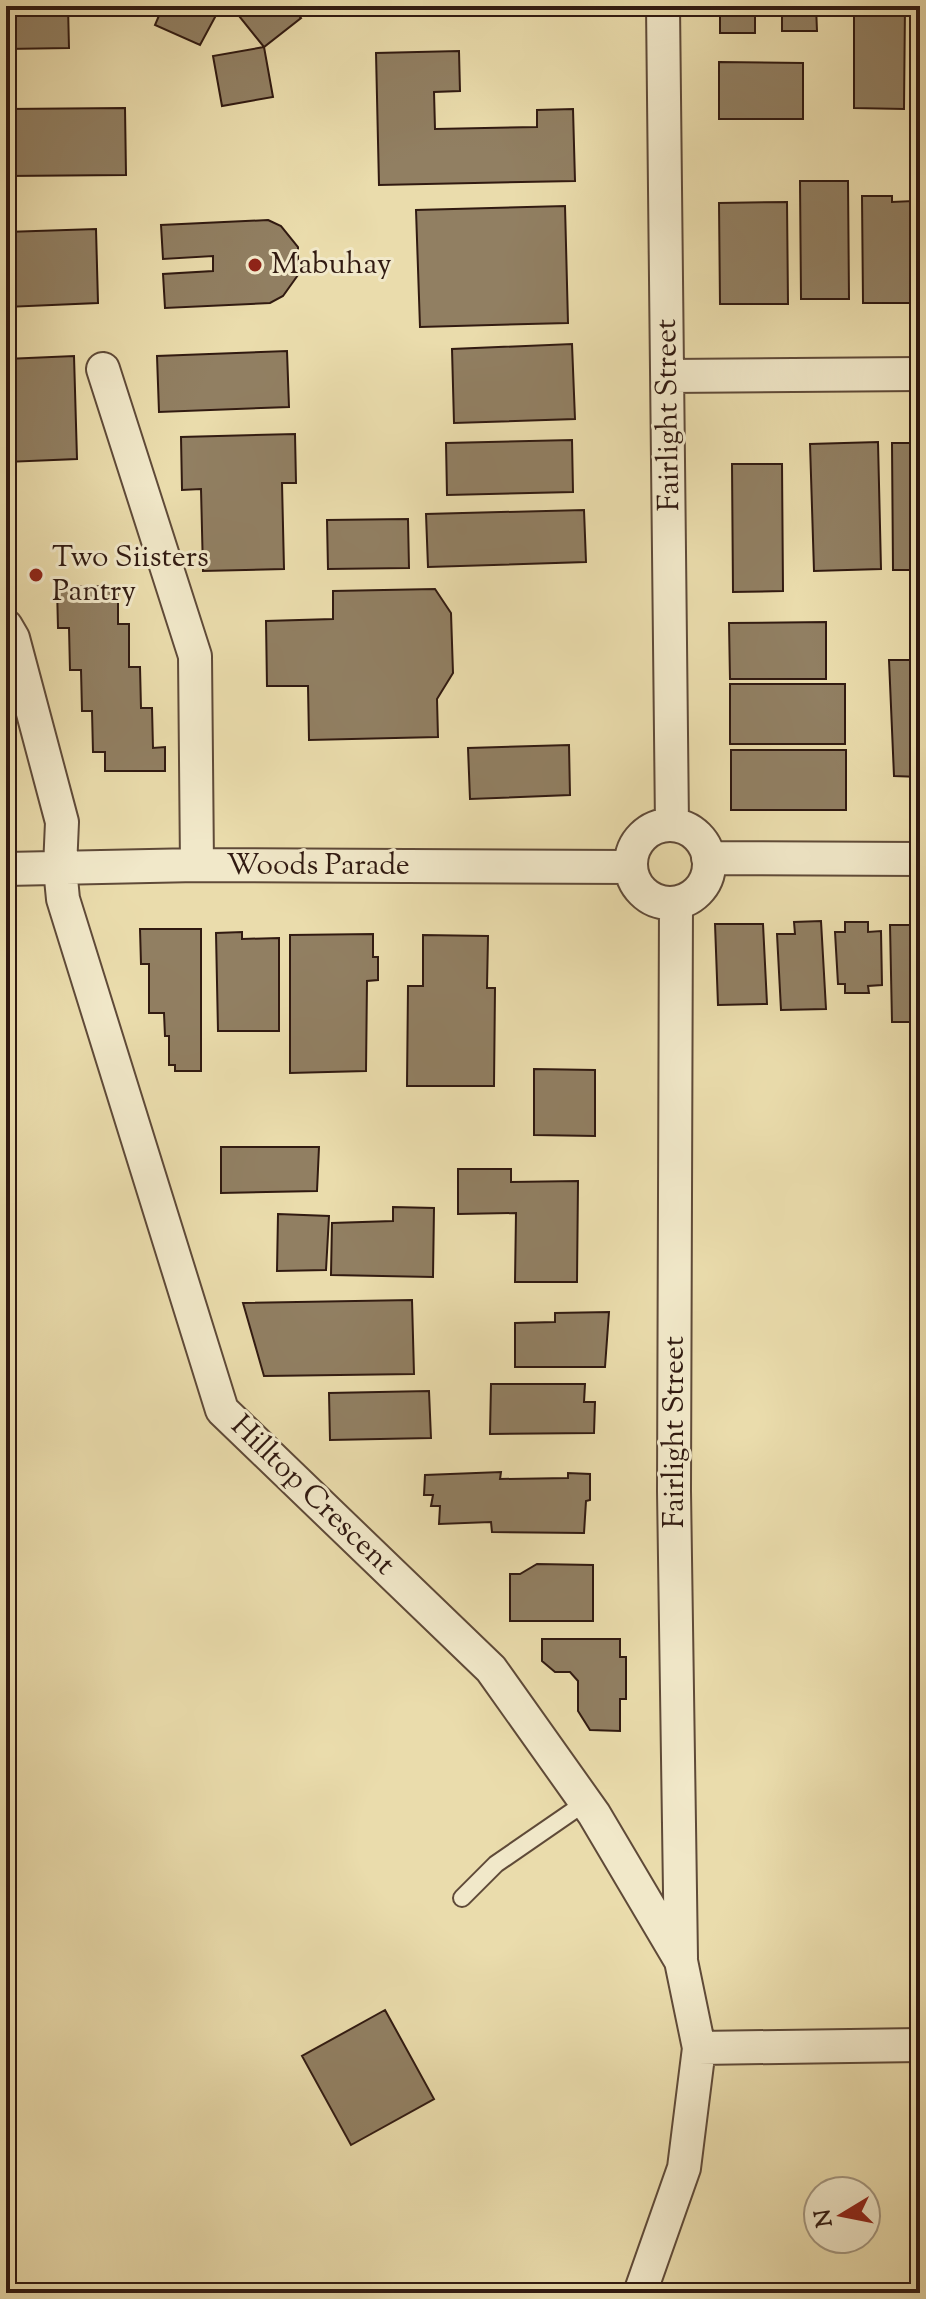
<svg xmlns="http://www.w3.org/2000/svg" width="926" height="2299" viewBox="0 0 926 2299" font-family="'Sorts Mill Goudy',serif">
<rect width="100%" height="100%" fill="#eadcac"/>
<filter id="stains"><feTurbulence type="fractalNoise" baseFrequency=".0025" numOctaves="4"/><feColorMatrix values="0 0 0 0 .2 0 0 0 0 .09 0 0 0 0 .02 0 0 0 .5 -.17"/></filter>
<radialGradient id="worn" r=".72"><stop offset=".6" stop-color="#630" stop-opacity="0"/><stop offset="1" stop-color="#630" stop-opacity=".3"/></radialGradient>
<path fill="#917f62" stroke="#311a11" stroke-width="2" d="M6,6H68L69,48L6,49Z
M163,6H221L200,45L155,25Z
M231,6H291L301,18L264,47Z
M720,6H816L817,31H782V15L755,16V33H720Z
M854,6H905L904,109L854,108Z
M264,47L273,97L222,106L213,56Z
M459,51L460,91L434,92L435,129L537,127V110L573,109L575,181L379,185L376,53Z
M719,62L803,63V119H719Z
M125,108L126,175L6,176V109Z
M800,181H848L849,299H801Z
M862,196H892V202L913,201L914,303H863Z
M787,202L788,304H720L719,203Z
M565,206L568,323L420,327L416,210Z
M268,220L281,226L298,247V275L283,296L270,303L165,308L163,274L213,271V256L163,259L161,225Z
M96,229L98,303L6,307V232Z
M572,344L575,419L454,423L452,349Z
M287,351L289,407L159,412L157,356Z
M74,356L77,459L6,462V359Z
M295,434L296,483H282L284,569L203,571L201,489L182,490L181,437Z
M572,440L573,492L447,495L446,443Z
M878,442L881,569L814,571L810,444Z
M892,443H920V570H893Z
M732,464H782L783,591L733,592Z
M584,510L586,562L428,567L426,514Z
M408,519L409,568L328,569L327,520Z
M118,586V624H129V667H140L141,708H152L153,748L165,747V771H105V752H93L92,711H82L81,670H70L69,628H58L57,587Z
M435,589L451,613L453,673L437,699L438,737L309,740L308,686H267L266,621L333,619V591Z
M826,622V679H730L729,623Z
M889,660H920V777L894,776Z
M730,684H845V744H730Z
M569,745L570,795L470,799L468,748Z
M731,750H846V810H731Z
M821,921L826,1009L781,1010L777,934H795L794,922Z
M845,922H868V932L881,931L882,985L868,986L869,993H845V984H838L835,932H845Z
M715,924H763L767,1004L718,1005Z
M890,925H920V1022H892Z
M140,929H201V1071H175V1065H169V1036H165L164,1013H149V964H141Z
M242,932V939L279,938V1031H218L216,933Z
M373,934V957H378V980L367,981L366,1071L290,1073V935Z
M423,935L488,936L487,988H495L494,1086H407L408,986H423Z
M534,1069L595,1070V1136L534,1135Z
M221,1147H319L317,1191L221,1193Z
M458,1169H511V1182L578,1181L577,1282H515L516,1213L458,1214Z
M393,1207L434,1208L433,1277L331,1275L332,1223L393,1221Z
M278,1214L329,1216L326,1270L277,1271Z
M412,1300L414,1374L264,1376L243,1303Z
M609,1312L605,1367H515V1323L555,1322V1313Z
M491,1384H585L584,1402H595L594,1433L490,1434Z
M429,1391L431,1438L330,1440L329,1393Z
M501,1472L500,1479L568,1478V1473L590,1474V1500L586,1501L584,1533L492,1532L491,1522L439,1524L440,1506H431L433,1495H424L425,1475Z
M537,1564L593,1565V1621H510V1574H520Z
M542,1639H620V1657H626V1699H620V1731L590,1730L578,1711V1681L570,1672H555L542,1661Z
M385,2010L434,2099L351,2145L302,2056Z"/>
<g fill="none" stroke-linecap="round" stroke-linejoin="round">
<g stroke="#5f4a38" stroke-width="20">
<path id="service" d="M462,1898L496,1864L586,1802"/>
</g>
<g stroke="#5f4a38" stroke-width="36">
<path id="minor" d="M663,6L672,825
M103,369L195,656L197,865
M669,376L920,374
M6,626L13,638L62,822L60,868L63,899L222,1410L491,1669L594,1814L681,1961L699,2048L684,2168L640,2293
M631 864a39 39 0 1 1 78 0a39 39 0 1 1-78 0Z
M708,858L920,859
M6,869L197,865L631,867
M676,903L674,1491L681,1958
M699,2048L920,2045"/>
</g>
<use href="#service" stroke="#f1e8c9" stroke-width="16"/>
<use href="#minor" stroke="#f1e8c9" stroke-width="32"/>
</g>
<g fill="#8f2418" stroke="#f1e8c9" stroke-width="3">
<circle cx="255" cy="265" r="8"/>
<circle cx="36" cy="575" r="8"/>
</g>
<g text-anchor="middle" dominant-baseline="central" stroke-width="6" stroke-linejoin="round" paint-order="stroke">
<g font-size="30" fill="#311a11" stroke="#f1e8c9" text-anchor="start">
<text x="271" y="265">Mabuhay</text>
<text x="52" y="558">Two Siisters<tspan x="52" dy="34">Pantry</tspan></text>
</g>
<g font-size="30" fill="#311a11" stroke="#f1e8c9">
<text transform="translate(669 415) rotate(-91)">Fairlight Street</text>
<text x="318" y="866">Woods Parade</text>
<text transform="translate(675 1432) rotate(-90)">Fairlight Street</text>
<text transform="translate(312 1496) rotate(44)">Hilltop Crescent</text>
</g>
</g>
<rect width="926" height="2299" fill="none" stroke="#eadcac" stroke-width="32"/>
<rect x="8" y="8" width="910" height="2283" fill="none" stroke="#311a11" stroke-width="4"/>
<rect x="16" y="16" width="894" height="2267" fill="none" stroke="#311a11" stroke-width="2"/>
<g transform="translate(842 2215) rotate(260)"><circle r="38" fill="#f1e8c9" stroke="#a4967f" stroke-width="2"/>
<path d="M0-6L14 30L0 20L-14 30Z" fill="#8f2418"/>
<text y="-12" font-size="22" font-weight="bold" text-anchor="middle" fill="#311a11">N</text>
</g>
<rect width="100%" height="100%" filter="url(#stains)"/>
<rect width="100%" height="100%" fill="url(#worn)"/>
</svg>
